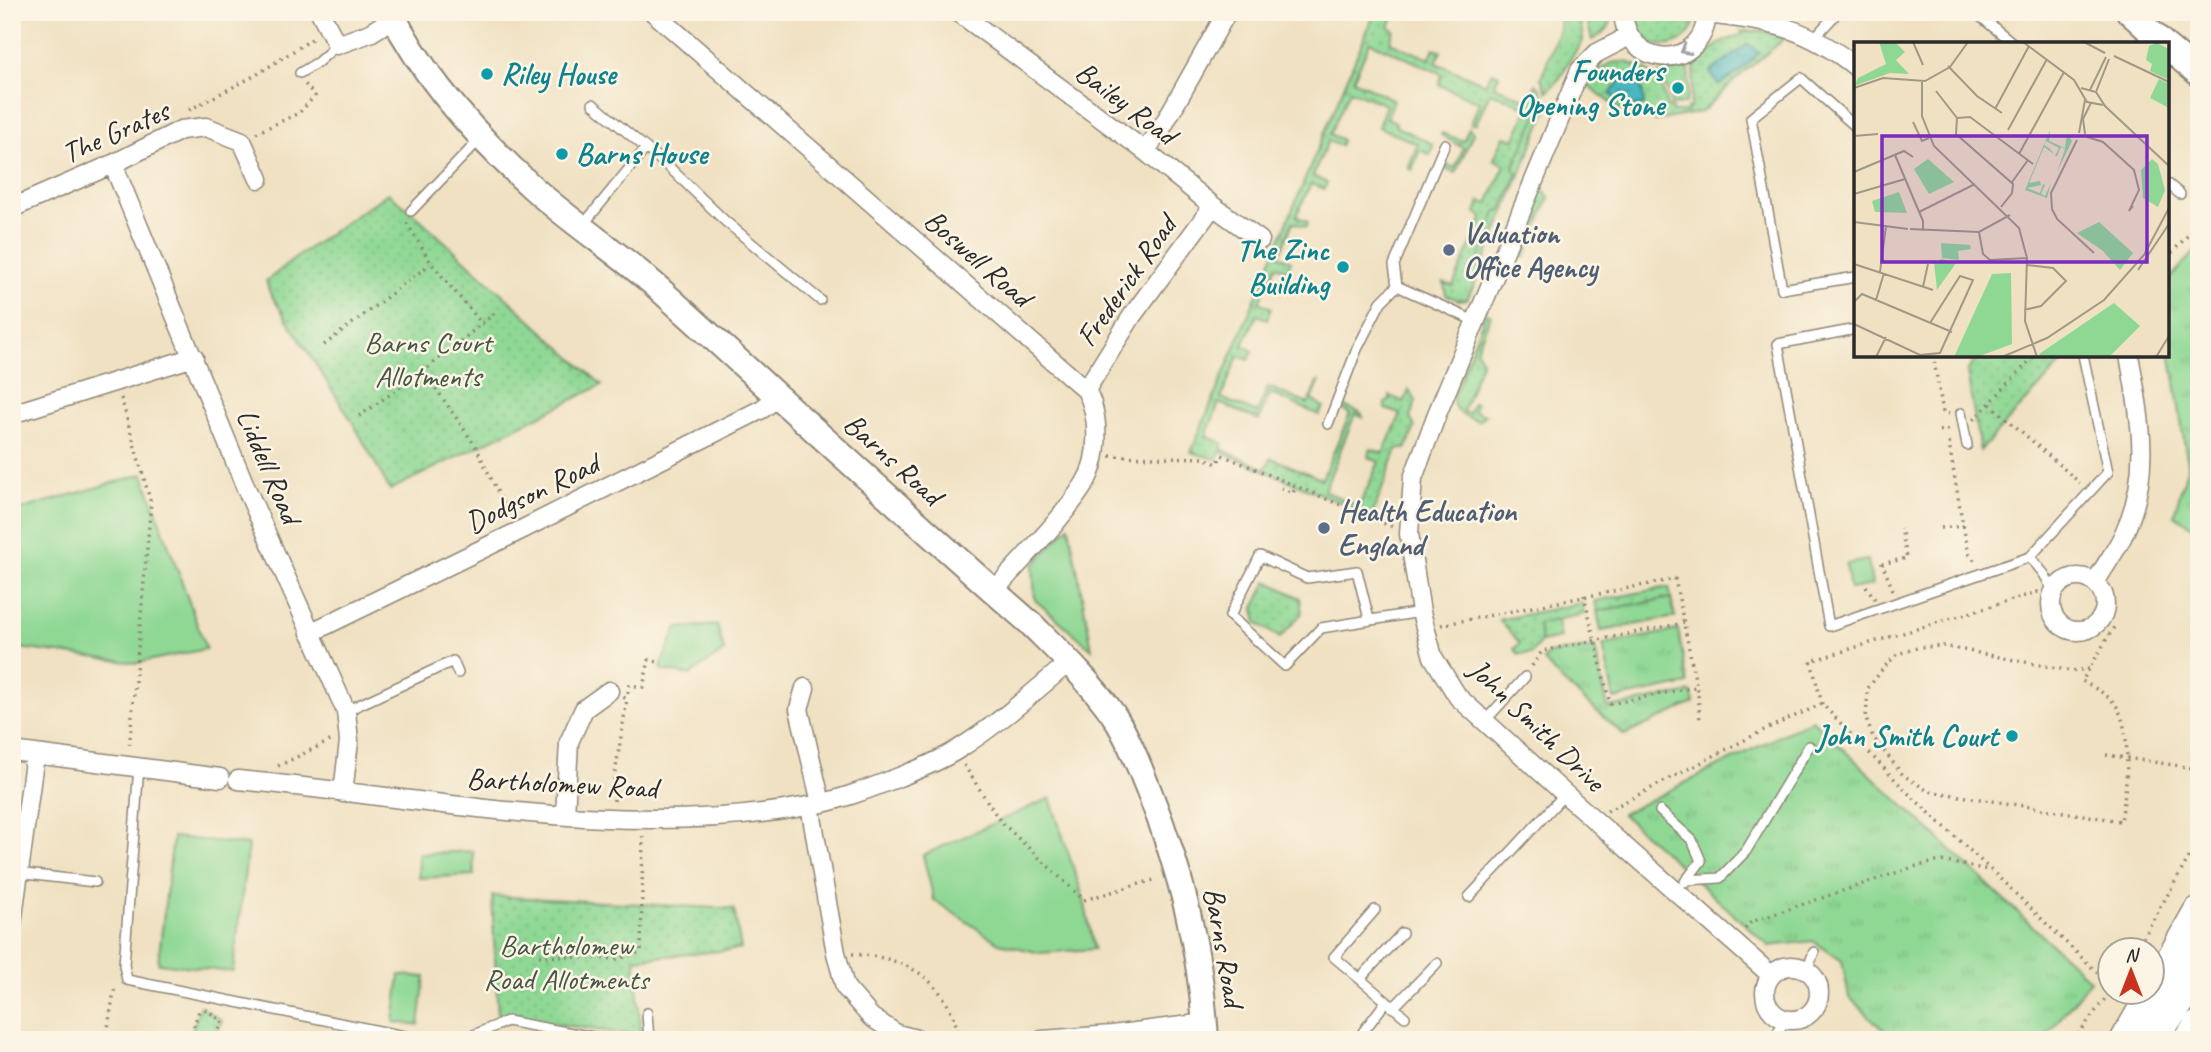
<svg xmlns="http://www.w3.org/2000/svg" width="2211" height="1052" viewBox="0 0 2211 1052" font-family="Caveat,sans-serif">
<defs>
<pattern id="grass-tufts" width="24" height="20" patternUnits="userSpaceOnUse" patternTransform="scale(1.75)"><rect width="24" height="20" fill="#8fd894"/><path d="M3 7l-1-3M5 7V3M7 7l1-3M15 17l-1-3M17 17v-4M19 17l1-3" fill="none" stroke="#7cba80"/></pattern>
<pattern id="garden-dots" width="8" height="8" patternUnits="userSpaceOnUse" patternTransform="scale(1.75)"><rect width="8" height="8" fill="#8fd894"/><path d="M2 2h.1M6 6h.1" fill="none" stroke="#7cba80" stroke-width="1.8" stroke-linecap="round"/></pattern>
<pattern id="water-ripples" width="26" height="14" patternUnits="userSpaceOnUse" patternTransform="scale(1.75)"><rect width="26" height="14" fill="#49b8c0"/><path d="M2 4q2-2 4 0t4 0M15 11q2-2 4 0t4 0" fill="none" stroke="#3d969c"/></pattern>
</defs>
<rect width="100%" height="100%" fill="#fcf5e5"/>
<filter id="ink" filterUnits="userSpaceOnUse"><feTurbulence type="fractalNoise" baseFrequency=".0143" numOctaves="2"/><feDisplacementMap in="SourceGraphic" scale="14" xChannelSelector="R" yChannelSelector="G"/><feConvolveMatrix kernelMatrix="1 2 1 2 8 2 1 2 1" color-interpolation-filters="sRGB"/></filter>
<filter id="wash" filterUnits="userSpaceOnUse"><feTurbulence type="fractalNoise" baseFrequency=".00686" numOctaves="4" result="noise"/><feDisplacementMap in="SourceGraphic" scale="28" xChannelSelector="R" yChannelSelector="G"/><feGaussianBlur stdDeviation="1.57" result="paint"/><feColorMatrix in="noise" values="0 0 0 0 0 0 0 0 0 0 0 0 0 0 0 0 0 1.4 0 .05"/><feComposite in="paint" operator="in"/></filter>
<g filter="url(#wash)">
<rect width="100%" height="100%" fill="#f0e1c2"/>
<path fill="url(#grass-tufts)" stroke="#5d8260" stroke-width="2" d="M1585,12H1612C1613,27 1604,33 1592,40Z
M1689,67L1688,94L1685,104L1671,105L1668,91L1659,74Z
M1544,100L1548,106L1480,272L1478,261L1496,211L1502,209L1517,173L1513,168Z
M1541,187L1549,197L1525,258L1512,253Z
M2199,246V531L2174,515L2188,465L2167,332V282Z
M1486,312L1491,315L1476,350L1482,360L1463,410L1464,412L1469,413L1473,403L1476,404L1474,411L1485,415L1478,421C1465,416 1452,413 1453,397Z
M1671,598L1675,617L1601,631L1597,611Z
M1557,620L1560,638L1541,642L1537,624Z
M1678,630L1688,684L1614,699L1603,645Z
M1595,647L1608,708L1691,692L1694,703L1624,735L1559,678L1543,660L1548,654Z
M1812,720L2090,980L2043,1040H1894L1849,997L1842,961L1813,941L1769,946L1622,814Z
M200,1006L222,1021L215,1040H189Z"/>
<path fill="#8fd894" stroke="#5d8260" stroke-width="2" d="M143,474L206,649L137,663L12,647V512Z
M1069,526L1092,649L1035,600L1033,566Z
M1868,560L1872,585L1850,589L1846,564Z
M717,625L724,651L690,675L661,670L663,660L677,628Z
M1050,798L1084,900L1094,949L1040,953L999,943L934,900L923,855Z
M173,837L248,845L233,972L158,963Z
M473,851L474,875L419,878L418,854Z
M400,975L425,977L419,1025L394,1022Z"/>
<path fill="url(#garden-dots)" stroke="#5d8260" stroke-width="2" d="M1375,12H1395L1389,27L1394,30L1390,42L1429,59L1434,48L1441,51L1436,63L1485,84L1492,72L1499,75L1494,86L1528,100L1536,84L1540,87L1544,100L1513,168L1518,173L1502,209L1496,212L1478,261L1480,273L1467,299L1458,300L1446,295L1444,283L1453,286L1483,217L1476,213L1480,201L1488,204L1505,165L1494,159L1504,136L1515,139L1528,108L1490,92L1476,124H1471L1479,102L1439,85L1442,74L1370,42L1353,80L1394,100L1387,118L1396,122L1395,126L1431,143L1433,146L1430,155L1420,150L1412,170L1408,168L1418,144L1378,127L1386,105L1350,90L1330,134L1342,140L1340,146L1328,141L1313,176L1327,183L1324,189L1311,184L1296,216L1308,222L1306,227L1293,222L1279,256L1291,261L1287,270L1276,266L1259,302L1271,308L1267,319L1257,315L1243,345L1253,351L1249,360L1238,356L1221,398L1257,413L1268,387L1308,404L1318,381H1320L1312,400L1324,407L1319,415L1270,393L1259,420L1219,403L1206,436L1223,443L1221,449L1266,469L1271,458L1322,479L1350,414L1342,409L1344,406L1361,413L1363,417L1355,414L1324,491L1359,506L1379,462L1368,457L1371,449L1383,453L1401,414L1385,409V403L1390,400V396L1404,402L1409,390L1416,401L1410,418L1415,427L1406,449H1397L1372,516L1221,452L1216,459L1191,452Z
M1561,12H1579L1583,41L1571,58L1560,78L1547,92L1541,78L1559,29Z
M1634,12H1696C1694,57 1633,56 1634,12Z
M1741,31H1764L1785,38L1735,80L1702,112L1656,121L1622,111L1585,83L1595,68L1599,71C1616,54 1645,64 1658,81C1664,89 1665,98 1667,107L1672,108V112H1686L1687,108H1690L1695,64L1720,43L1743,34Z
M1469,128L1473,133L1456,173L1444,169L1446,164L1455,168L1463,148L1441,135L1442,133L1463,141Z
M388,193L411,211L602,385L390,490L352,421L270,293L266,281L302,253Z
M1980,355H2069L1980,451L1967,371Z
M1267,581L1300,598L1302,613L1280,638L1257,623L1254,608Z
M1669,587L1671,598L1597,611L1595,601Z
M1582,603L1584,614L1538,624L1541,642L1531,654H1519L1514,649L1520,643L1499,620Z
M492,896L734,909L741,949L635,959L641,1036L498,1016Z"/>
<path fill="url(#water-ripples)" stroke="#3a7276" stroke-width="2" d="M1748,44L1759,53L1741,70L1719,85L1710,72Z
M1621,80C1644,82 1642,85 1644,105L1626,107L1610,94Z"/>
</g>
<g filter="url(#ink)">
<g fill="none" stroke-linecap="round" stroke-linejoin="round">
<g stroke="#8e8676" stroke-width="12">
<path id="lane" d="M1975,12L2014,44
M1814,38L1838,12
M300,73L318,62L337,45
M593,104L670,168L725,221L820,300
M1856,127L1801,78L1751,118L1782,289L1856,277
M2167,183L2180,194
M411,211L480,139
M583,225L646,148
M1397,286L1394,265L1445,144
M1397,286L1477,322
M1856,329L1778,344L1829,626L2030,557L2108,472L2083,355
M1961,413L1967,445
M1328,424L1357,349L1381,302L1397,286
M2030,557L2044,574L2054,592
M1369,619L1357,571L1307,578L1260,556L1230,616L1285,666L1321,628L1421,612
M346,711L453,661L458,673
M1484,722L1525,677
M139,766L124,965L127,980L424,1040
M1660,811L1692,840L1701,861L1685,882
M17,873L95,882
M1686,880L1720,878L1746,851L1809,746
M1469,897L1565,794
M1375,910L1334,957L1405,1017
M1807,970L1814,952
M1360,979L1402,933
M1393,1008L1437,963
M647,1013L649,1040
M462,1040L507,1021L609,1040
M1360,1040L1363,1032L1385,1003
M1773,1040L1781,1027L1783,1019"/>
</g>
<g stroke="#8e8676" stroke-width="21">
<path id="street" d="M320,12L337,45L370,33L394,18
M653,12L1086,390C1100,415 1100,458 1085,483C1060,523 1024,556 994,591
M958,12L1145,151L1213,206L1260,240
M1623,12C1626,71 1705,72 1707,12
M1708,14C1770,22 1805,26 1856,67
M1627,34L1620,41L1597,53L1580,70L1437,414L1413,478L1409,534L1421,612L1433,657L1458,697L1565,794L1771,975
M1145,151L1160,131L1227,12
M113,164L246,488L346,711L349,741L343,793
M12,208L113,164L181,130L206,127L242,141L259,179
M1086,390L1132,316L1213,206
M12,414L194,357
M2051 604a27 27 0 1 1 54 0a27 27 0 1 1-54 0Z
M2095,583C2104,566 2118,549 2125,531C2152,472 2140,417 2129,355
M310,633L517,532L762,409L777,398
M805,688L799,709L821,803
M12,751L220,778
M238,780C424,797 621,841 808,806C837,801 866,790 894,779C915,771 938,762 957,750C997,725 1033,693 1069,662
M810,806L836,953L845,987L871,1017L897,1034L920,1040
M565,815L569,742L584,709L609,691
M12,923L35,754
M1765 993a27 27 0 1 1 54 0a27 27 0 1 1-54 0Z
M1042,1040L1112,1035L1205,1023"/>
</g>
<g stroke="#8e8676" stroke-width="28">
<path id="secondary" d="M391,12C424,79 478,138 533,188C572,223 617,252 657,287C781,399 904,513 1030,623C1059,652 1089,680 1113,714C1128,737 1139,766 1149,791C1182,874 1201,951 1206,1040
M2129,12L2164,44
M2167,47L2199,74"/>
</g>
<g stroke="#8e8676" stroke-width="35">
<path id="highway" d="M2127,1040L2199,913
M2149,1040L2184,994L2199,969
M2191,1040L2199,1027"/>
</g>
<path stroke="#8e8676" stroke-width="3.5" stroke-dasharray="2 5" stroke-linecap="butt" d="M189,110L256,75L315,37
M256,133L299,113L315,96L305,84
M407,223L431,263L483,325
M2167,258L2199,223
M324,345L430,264
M1933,355L1943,412L1949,414
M424,371L476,447L510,518
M121,398L151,503L129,749
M1990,404L2080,483
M359,416L424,371L495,313
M1974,420L2035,355
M1939,431L1952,429
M1110,456L1205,458L1217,464L1222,455L1393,527
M1281,488L1293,493L1296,486
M1963,526L1969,554L1976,562
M1941,528L1963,526L1949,444L1953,442
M1866,586L1875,599
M1893,590L1882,564L1907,558L1901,528
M1584,595L1610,704L1696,687
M1441,625L1675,579L1698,694L1700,722
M1532,666L1542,651L1684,623
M2089,669L2071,671L1943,646L1920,647L1898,654L1885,666L1868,688L1866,719L1873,737L1903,775L1928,791L2121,821C2126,790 2133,736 2117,707C2110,695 2094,688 2082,681L2114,627
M628,693L629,685L643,687L649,660L662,663
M1822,704L1811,661L2038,592L2041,593
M2106,755L2193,768
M964,765L1000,821L1084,900L1157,879
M278,766L334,739
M614,801V780L627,699L623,697
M1607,811L1766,729L1822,704L1908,793L1991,870L2110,985
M1745,929L1751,922L1913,867L1941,861L1989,870
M2136,950L2199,840
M852,954C910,957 948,981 960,1040
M539,956L618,959L641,952L643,834
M205,1009L222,1021L215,1040
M106,1040L115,985
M189,1040L200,1008
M2074,1040L2110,992"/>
<use href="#lane" stroke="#fff" stroke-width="9"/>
<use href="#street" stroke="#fff" stroke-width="18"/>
<use href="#secondary" stroke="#fff" stroke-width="24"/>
<use href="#highway" stroke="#fff" stroke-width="32"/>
</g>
<defs><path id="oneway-chevron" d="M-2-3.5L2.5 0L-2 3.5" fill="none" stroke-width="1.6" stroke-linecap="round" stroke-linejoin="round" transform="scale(1.75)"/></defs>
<use stroke="#a0a0a0" href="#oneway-chevron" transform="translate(1685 50) rotate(150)"/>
</g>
<g fill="#0f9aa8" stroke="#fcf5e5" stroke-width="2.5">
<circle cx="487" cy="74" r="7"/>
<circle cx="1678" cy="88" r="7"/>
<circle cx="562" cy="154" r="7"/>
<circle cx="1343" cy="267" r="7"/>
<circle cx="2012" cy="736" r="7"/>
</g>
<g fill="#5c6f8a" stroke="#fcf5e5" stroke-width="2.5">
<circle cx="1449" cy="250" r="7"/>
<circle cx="1324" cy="528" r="7"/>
</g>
<g text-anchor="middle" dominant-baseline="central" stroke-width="5" stroke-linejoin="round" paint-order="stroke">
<g font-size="30" font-weight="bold" fill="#0d838f" stroke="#fcf5e5" text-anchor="end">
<text x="1664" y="71">Founders<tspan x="1664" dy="34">Opening Stone</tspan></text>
<text x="501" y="74" text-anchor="start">Riley House</text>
<text x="576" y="154" text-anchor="start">Barns House</text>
<text x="1329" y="250">The Zinc<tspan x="1329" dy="34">Building</tspan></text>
<text x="1998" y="736">John Smith Court</text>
</g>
<g font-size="30" fill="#2b2b2b" stroke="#fcf5e5">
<text transform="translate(1126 103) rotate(37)">Bailey Road</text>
<text transform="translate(115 132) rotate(-24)">The Grates</text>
<text transform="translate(978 258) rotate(41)">Boswell Road</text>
<text transform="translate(1126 281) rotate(-55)">Frederick Road</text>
<text transform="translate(893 459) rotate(42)">Barns Road</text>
<text transform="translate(269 466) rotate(67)">Liddell Road</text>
<text transform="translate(532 493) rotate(-26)">Dodgson Road</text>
<text transform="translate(1537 725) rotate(44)">John Smith Drive</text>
<text transform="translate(562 783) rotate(3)">Bartholomew Road</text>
<text transform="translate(1224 947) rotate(80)">Barns Road</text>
</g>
<g font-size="30" font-weight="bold" fill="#4e5e75" stroke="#fcf5e5" text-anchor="start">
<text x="1463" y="233">Valuation<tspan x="1463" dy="34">Office Agency</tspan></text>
<text x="1338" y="511">Health Education<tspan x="1338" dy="34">England</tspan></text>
</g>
<g font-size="30" fill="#445645" stroke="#fcf5e5">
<text x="428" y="342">Barns Court<tspan x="428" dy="34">Allotments</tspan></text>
<text x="566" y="945">Bartholomew<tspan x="566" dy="34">Road Allotments</tspan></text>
</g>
</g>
<g transform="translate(1854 42)">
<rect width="315" height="315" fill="#f0e1c2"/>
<path d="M303,1L315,7V38L296,29L298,22L292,18L295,4ZM305,37L315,42V66L296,56ZM298,117L304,122L311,148L304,165L289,156L287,128ZM245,180L279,211L266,228L249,209L223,191Z" fill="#8fd894"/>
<path d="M25,0H41L51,10L42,18L55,32L36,31L0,44L4,36L32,22ZM45,150L53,171L21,170L18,159ZM157,231L158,302L123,315H100L138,232ZM260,261L286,284L255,315H187L185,312Z" fill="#8fd894"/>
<path d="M196,88L195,99L211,106L213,91L218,99L203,130L211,107L207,105L203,114H201L205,106L192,99L190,103L195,106L200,112L190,105L175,141L186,139L187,143L173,146L186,151L189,142L191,143L187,152L191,154L197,141L193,156L171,148ZM74,117L100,140L75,152L60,127ZM87,201L116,203L117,207L104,209L105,218L88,216ZM88,217L102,221L83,248L80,220Z" fill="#8fd894"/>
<path fill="none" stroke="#a19886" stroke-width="2" d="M59,0L69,23M169,0L220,38L233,60L249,63M230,0L251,11M260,14L315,40M94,24L123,54L148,71M68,40V74L80,104L165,186L173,216L171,279L183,315M0,46L29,36L71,39L96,25L114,0M227,46L242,50L251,64L315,124M236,48L252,15M82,49L103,76M242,50L255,17M141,67L175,4M103,76L102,92L159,142L158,151L147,165M103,76L116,75L179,122M59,80L68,99L75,96M154,88L193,17M225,91L231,58M231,92L229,77L237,61M0,94L24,92M233,95L249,100L280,128L285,148L275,169L279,164M223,98L197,151L198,167L203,177L240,211M165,112L210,30M41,113L69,179V189M0,130L50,109L59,115M158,140L174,118M0,152L51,137M65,170L121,142M0,180L54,187M56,187L125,190L156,173M125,190L129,212L136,218L173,216M0,222L79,248M284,228L315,182M26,230L32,184M69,245L74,222M22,258L30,231M0,260L8,252L98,290M170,268L187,264L212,239L199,226L173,223M0,282L66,313L86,311L119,238L106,234L76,281M22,315L32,295M148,315L193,296L250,258L290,213L315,166M302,315L315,294"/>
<path fill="#7b2cbf" fill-opacity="0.15" stroke="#7b2cbf" stroke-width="3.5" d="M28,94H293V220H28Z"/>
<rect width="315" height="315" fill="none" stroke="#2b2b2b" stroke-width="3.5"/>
</g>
<rect width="2211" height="1052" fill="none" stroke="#fcf5e5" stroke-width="42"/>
<g transform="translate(2131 971)"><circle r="33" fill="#fcf5e5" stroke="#a8a49b" stroke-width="2"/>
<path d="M0-5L12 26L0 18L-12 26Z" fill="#c8321e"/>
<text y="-10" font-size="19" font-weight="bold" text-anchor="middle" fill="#2b2b2b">N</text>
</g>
</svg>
